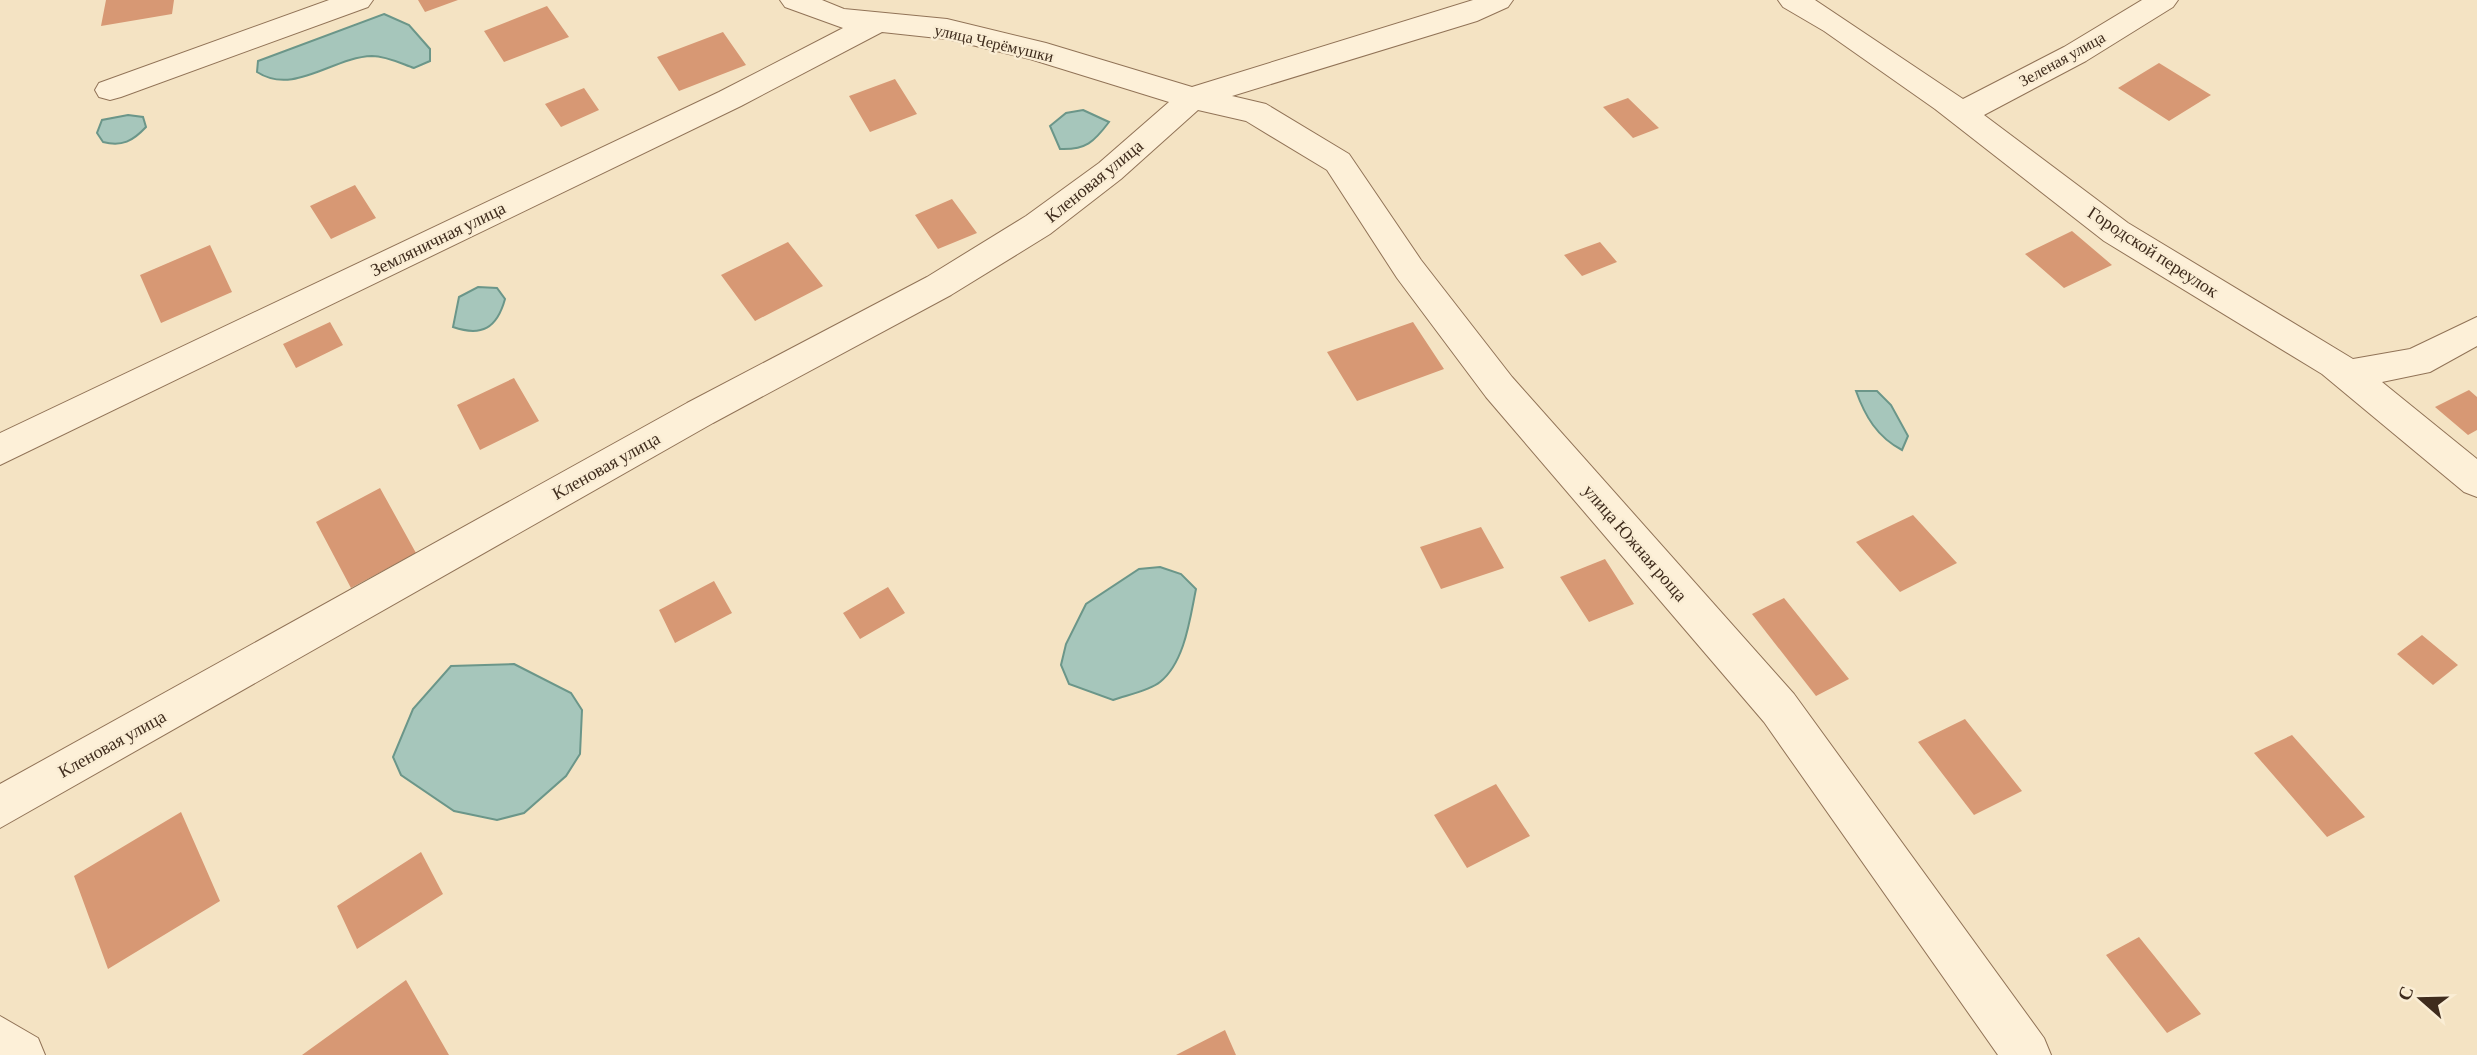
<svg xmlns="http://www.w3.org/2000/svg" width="2477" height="1055" viewBox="0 0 2477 1055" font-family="'Crimson Pro',serif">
<rect width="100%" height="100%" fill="#f4e3c3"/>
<path fill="#a6c6bb" stroke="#6b9689" stroke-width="2" d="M384,14L409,25L430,49V61L414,68C400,63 386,56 372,56C333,57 294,96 257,72L258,61Z
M1083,110L1109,122C1094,142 1086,150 1060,149L1050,126L1066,113Z
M128,115L143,117L146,127C133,141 122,147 103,142L97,133L102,120Z
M478,287L497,288L505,299C497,328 482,337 453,327L459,297Z
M1856,391H1877L1891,405L1908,436L1902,450C1877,437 1865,416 1856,391Z
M1160,567L1181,574L1196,589C1190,618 1185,662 1160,682C1149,691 1127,695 1113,700L1069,684L1061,665L1066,644L1086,604L1139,569Z
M514,664L571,693L582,710L580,754L566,776L524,813L497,820L454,811L401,775L393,757L413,709L451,666Z"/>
<path fill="#d79874" d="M106,0H174L172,14L101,26Z
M418,0H458L425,12Z
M547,6L569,37L504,62L484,31Z
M723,32L746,65L679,91L657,57Z
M2159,63L2211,95L2169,121L2118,88Z
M895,79L917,114L870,132L849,96Z
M584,88L599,110L561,127L545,104Z
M1628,98L1659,128L1633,138L1603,107Z
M355,185L376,218L331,239L310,206Z
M952,199L977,233L938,249L915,215Z
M2072,231L2112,265L2064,288L2025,254Z
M788,242L823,286L755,321L721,275Z
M1600,242L1617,262L1582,276L1564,255Z
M210,245L232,292L161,323L140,275Z
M330,322L343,345L296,368L283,344Z
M1413,322L1444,369L1357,401L1327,352Z
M514,378L539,421L480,450L457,405Z
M2469,390L2477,397V430L2468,435L2435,407Z
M380,488L416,553L351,588L316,522Z
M1913,515L1957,563L1900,592L1856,542Z
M1481,527L1504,568L1441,589L1420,547Z
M1605,559L1634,604L1589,622L1560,577Z
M714,581L732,613L675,643L659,610Z
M888,587L905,613L860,639L843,613Z
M1784,598L1849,679L1816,696L1752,614Z
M2422,635L2458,665L2433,685L2397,654Z
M1965,719L2022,791L1974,815L1918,742Z
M2292,735L2365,817L2327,837L2254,753Z
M1496,784L1530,836L1467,868L1434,815Z
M181,812L220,901L108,969L74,876Z
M421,852L443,894L357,949L337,906Z
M2139,937L2201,1014L2167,1033L2106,955Z
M406,980L449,1055H302Z
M1225,1030L1236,1055H1176Z"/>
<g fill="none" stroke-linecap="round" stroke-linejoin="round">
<g stroke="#917357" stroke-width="2">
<path id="minor" d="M329,0H373L368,7L121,97L110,100L99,97L95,90L99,83Z
M780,0H822L844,9L947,19L1046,43L1192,87L1473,0H1513L1508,7L1477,21L1232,96L1266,104L1349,154L1421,260L1512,377L1794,694L2044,1038L2051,1055H1998L1764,722L1486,397L1397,278L1327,170L1246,121L1198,110L1121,179L1050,234L951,295L713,423L0,828V784L687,403L927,277L1026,216L1099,163L1169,102L1030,59L947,39L882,32L741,106L0,465V433L719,92L843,28L785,7Z
M1778,0H1815L1963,99L2064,47L2142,0H2178L2173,7L2086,61L1984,115L2128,223L2353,359L2410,349L2477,317V346L2430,372L2382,382L2477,459V497L2464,492L2322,374L2104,241L1935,109L1824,31L1783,7Z
M0,1016L38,1038L45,1055H0Z"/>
</g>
<use href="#minor" fill="#fdf0d8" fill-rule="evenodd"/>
</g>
<g text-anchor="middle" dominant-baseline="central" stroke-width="5" stroke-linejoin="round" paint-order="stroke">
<g font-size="16" fill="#3f2c1d" stroke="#faedd4">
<text transform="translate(994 43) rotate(13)">улица Черёмушки</text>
<text transform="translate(2062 59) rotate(-29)">Зеленая улица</text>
</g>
<g font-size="18" fill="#3f2c1d" stroke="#faedd4">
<text transform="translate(1094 181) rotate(-39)">Кленовая улица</text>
<text transform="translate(438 239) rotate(-26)">Земляничная улица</text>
<text transform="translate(2153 252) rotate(33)">Городской переулок</text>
<text transform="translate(606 466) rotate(-29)">Кленовая улица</text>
<text transform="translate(1635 543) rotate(49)">улица Южная роща</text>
<text transform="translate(112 744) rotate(-29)">Кленовая улица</text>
</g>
</g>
<g transform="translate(2421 999) rotate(290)" stroke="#faedd4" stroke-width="5" paint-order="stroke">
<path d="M0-5L12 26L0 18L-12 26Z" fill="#3f2c1d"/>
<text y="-10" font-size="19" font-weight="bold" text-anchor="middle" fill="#3f2c1d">С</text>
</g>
</svg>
